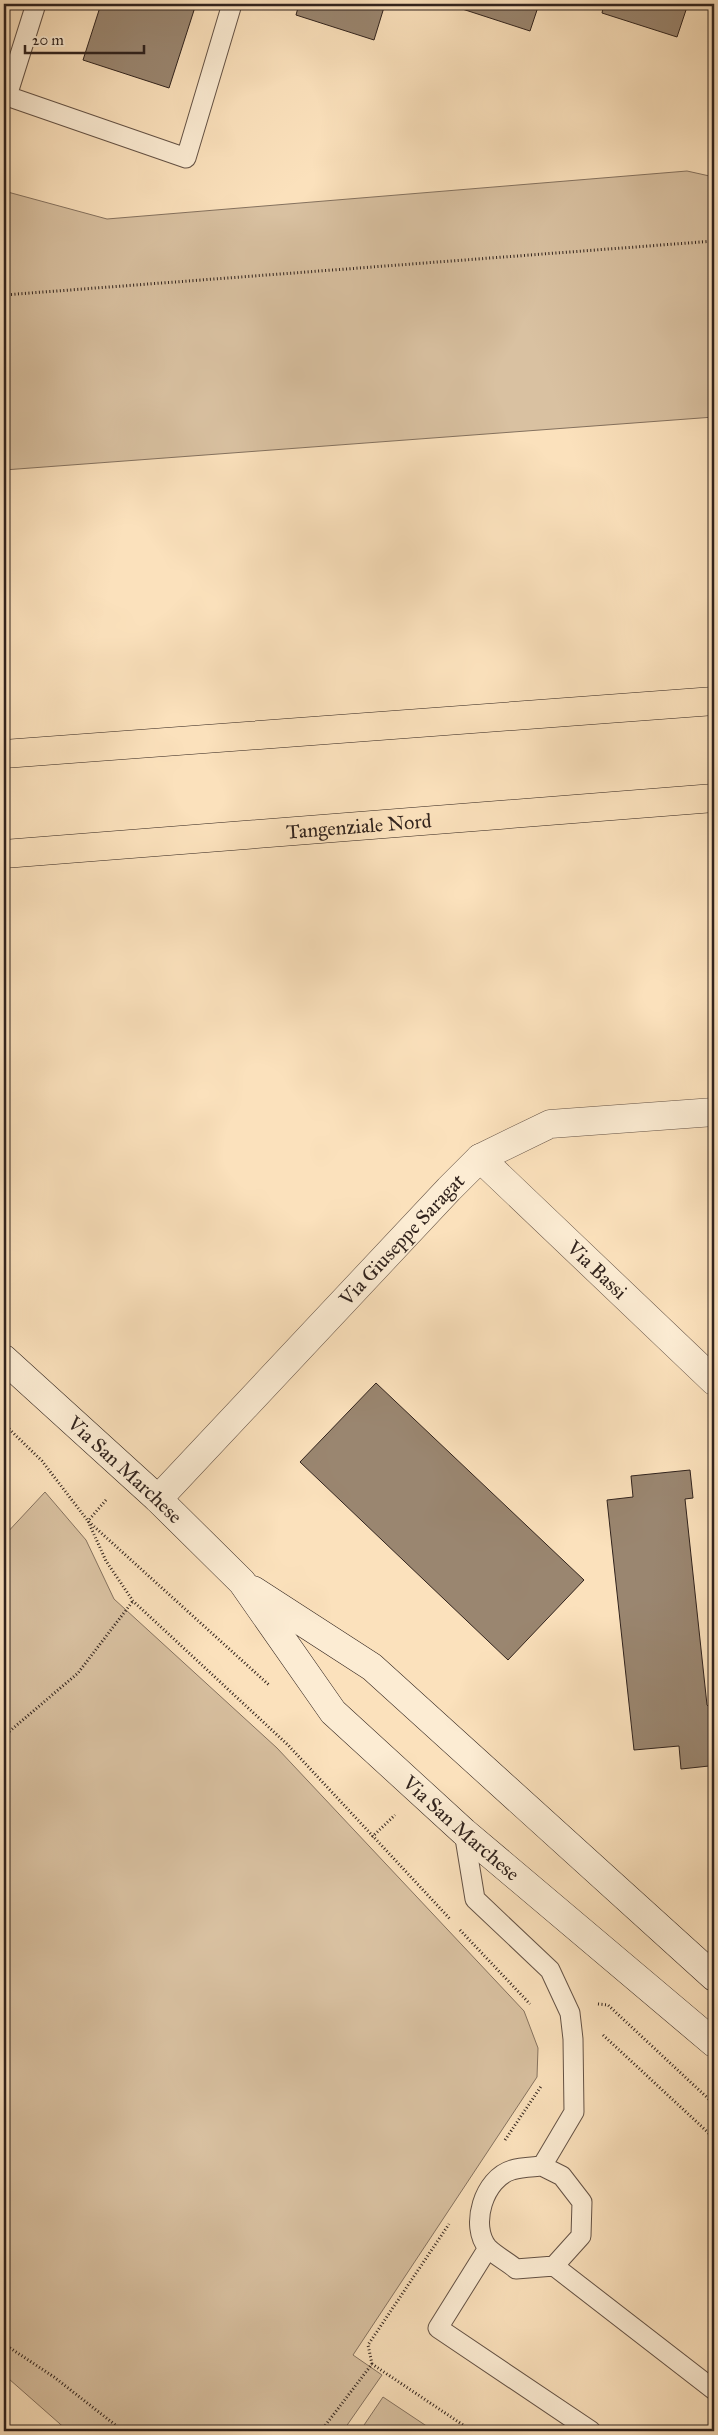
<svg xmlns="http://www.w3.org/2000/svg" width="718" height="2435" viewBox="0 0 718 2435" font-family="'IM FELL Great Primer',serif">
<rect width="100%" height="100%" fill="#fbe1bc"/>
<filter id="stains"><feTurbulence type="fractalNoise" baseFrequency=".004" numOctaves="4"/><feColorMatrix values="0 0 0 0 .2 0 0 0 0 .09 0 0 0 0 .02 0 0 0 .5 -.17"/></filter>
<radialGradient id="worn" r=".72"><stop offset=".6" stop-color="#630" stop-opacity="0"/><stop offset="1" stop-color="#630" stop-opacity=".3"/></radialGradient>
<path fill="#d9c1a1" stroke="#85725f" d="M687,171L714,177V417L4,470V191L107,219Z
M45,1492L86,1540L114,1599L277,1748L524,2011L538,2048L537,2077L353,2355L382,2375L343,2431H68L9,2379L4,2381V1536Z
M383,2397L434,2431H360Z"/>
<path fill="#9a8670" stroke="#31231d" d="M101,4H196L169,88L83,60Z
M299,4H385L374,40L296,15Z
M454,4H539L530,31L453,6Z
M604,4H688L677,37L602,13Z
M376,1383L584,1580L508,1660L300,1462Z
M690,1470L693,1498L685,1499L707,1705L714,1712V1813L709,1766L681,1769L679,1746L634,1750L607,1500L633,1497L631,1476Z"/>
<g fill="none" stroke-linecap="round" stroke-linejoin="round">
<g stroke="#645245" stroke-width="21">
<path id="lane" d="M36,4L7,96L186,158L232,4
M464,1832L475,1899L550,1970L570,2013L573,2039L574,2112L542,2166
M542,2166L562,2176L582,2202L581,2236L554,2266L516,2269C508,2262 496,2256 488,2248C469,2226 484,2178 512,2170C521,2167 533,2167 542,2166Z
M488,2248L438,2328L591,2431
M554,2266L714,2390"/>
</g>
<g stroke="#645245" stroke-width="29">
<g id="street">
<path id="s1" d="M480,1158L714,1381"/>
<path id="s2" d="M158,1499L449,1189L480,1158L550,1124L714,1112"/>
</g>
</g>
<g stroke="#31231d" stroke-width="29">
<g id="secondary">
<path id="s3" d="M4,1359L158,1499L242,1582L333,1712L464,1832L714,2043"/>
<path d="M253,1590L372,1667L714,1977"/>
</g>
</g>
<g stroke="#31231d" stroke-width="29">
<g id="highway">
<path d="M4,754L714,701"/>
<path id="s4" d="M4,854L714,798"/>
</g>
</g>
<path stroke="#31231d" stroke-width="3" stroke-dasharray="1 2.5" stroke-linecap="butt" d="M4,295L714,241
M4,1424L42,1461L88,1521L269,1685
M106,1500L88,1521L106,1561L133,1601L288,1745L451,1920
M4,1736L78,1673L133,1601
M372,1837L395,1815
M460,1930L530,2004
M598,2004L608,2005L714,2104
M603,2035L714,2138
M505,2140L542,2085
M4,2344L54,2377L123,2431
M372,2364L368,2345L449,2224
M321,2431L372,2364L472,2431"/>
<use href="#lane" stroke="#fcecd3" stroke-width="19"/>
<use href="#street" stroke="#fcecd3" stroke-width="28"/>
<use href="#secondary" stroke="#fcecd3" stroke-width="28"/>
<use href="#highway" stroke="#fbe1bc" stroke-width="28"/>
</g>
<g text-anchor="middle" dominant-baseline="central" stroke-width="5" stroke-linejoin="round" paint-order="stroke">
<g font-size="20" fill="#31231d" stroke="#fcecd3">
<text stroke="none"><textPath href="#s4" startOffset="356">Tangenziale Nord</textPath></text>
<text stroke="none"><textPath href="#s2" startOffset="356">Via Giuseppe Saragat</textPath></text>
<text stroke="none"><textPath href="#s1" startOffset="162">Via Bassi</textPath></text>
<text stroke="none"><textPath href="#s3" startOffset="164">Via San Marchese</textPath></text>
<text stroke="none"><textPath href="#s3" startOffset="658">Via San Marchese</textPath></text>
</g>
</g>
<rect width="718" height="2435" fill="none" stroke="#fbe1bc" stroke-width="20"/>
<rect x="5" y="5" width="708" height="2425" fill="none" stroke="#31231d" stroke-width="2.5"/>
<rect x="10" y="10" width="698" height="2415" fill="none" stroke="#31231d"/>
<path d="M25 45v8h119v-8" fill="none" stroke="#31231d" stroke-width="2.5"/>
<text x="32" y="45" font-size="15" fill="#31231d" stroke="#fcecd3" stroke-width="4" paint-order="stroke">20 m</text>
<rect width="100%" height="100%" filter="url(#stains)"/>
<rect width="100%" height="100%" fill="url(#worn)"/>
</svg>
